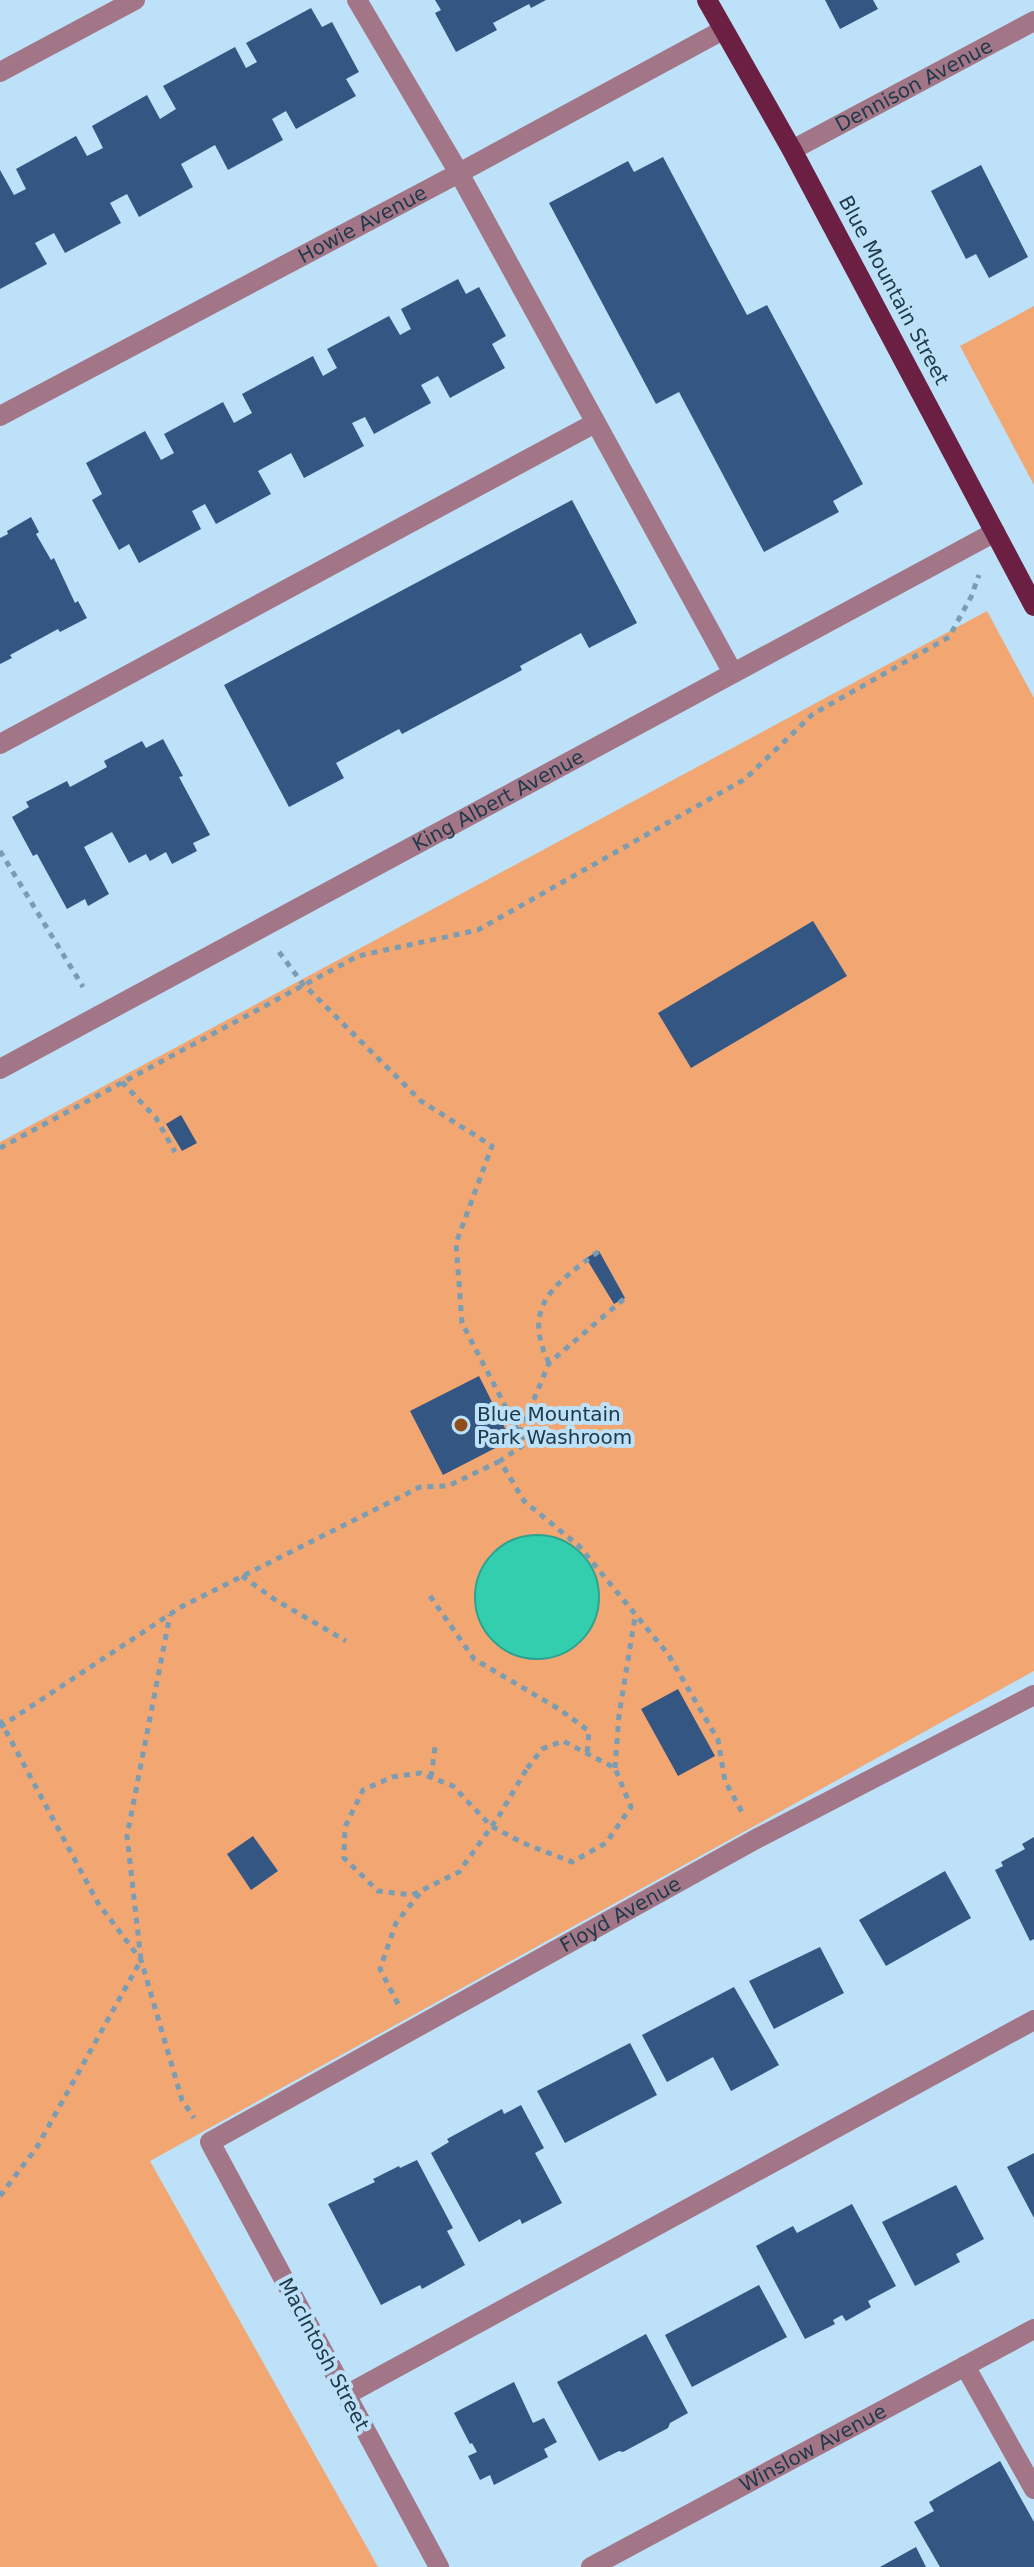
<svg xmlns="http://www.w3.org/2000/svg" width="1034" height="2567" viewBox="0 0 1034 2567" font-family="'DejaVu Sans',sans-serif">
<rect width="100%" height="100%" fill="#bce1f8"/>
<path fill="#f2a773" d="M1034,306V485L960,346Z
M987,611L1034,698V1671L150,2161L378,2567H0V1142Z"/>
<path fill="#33ceae" stroke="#2da290" stroke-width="2" d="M475 1597a62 62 0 1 1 124 0a62 62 0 1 1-124 0Z"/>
<path fill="#335682" d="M435,0H546L531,8L529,4L493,23L497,30L456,52L435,13L441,10Z
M825,0H873L878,9L840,29Z
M311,8L322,27L332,22L359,72L346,79L356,96L296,129L286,111L272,119L283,140L228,170L215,145L181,164L193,187L139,217L127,194L110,203L121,223L65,253L54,233L35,243L47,264L0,289V170L14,195L26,189L16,169L76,136L87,156L103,148L92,126L147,95L160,119L176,109L163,86L235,47L246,68L257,62L246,43Z
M663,157L747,315L767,305L863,484L833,501L839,512L764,552L679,392L656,404L549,203L628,161L634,172Z
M981,165L1028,257L989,278L976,254L966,259L931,191Z
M458,279L466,294L479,287L506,336L492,344L505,368L450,398L438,376L421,385L431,403L374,434L365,417L352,423L364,446L304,478L291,453L258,471L271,494L216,524L205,504L192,511L201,529L139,563L129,544L119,550L92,500L102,494L86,463L145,431L161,460L174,453L164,434L223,402L234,423L252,413L242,394L313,356L323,376L337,368L327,349L389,316L400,335L411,329L401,309Z
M572,500L637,623L589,648L581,633L520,666L522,670L402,734L399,729L336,763L344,778L289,807L224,685Z
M31,517L39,532L36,534L51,560L54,558L75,603L78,601L87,618L60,632L58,629L10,655L12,658L0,664V538L8,534L7,531Z
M163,739L183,776L179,777L210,835L193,843L197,851L172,864L166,852L150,861L146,854L129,863L112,832L84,847L109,894L88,906L85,899L67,909L37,854L33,856L12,817L29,807L26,802L67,781L70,787L107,767L104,761L142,741L146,748Z
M813,921L847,976L691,1068L658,1013Z
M181,1115L197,1143L182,1151L166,1124Z
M599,1251L625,1298L614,1304L586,1258Z
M479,1376L511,1440L443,1475L410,1411Z
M678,1689L715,1756L678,1776L641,1709Z
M253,1836L278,1871L251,1890L227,1854Z
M1034,1837V1939L1030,1941L995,1870L1003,1866L1001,1862L1025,1849L1022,1844Z
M945,1871L971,1918L886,1966L859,1920Z
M820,1947L844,1993L774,2029L749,1981Z
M734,1987L779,2065L731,2091L713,2057L667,2082L642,2035Z
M630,2043L657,2095L565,2143L537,2091Z
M521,2105L544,2148L535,2153L562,2203L522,2224L520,2219L479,2242L431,2153L449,2142L447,2139L502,2109L504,2114Z
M1034,2153V2218L1007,2167Z
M417,2160L453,2228L447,2231L465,2265L422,2289L420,2285L381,2305L328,2204L375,2182L373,2179L399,2166L400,2168Z
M956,2185L984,2239L956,2254L960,2262L915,2286L882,2222Z
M852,2204L896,2286L868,2301L871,2307L846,2321L842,2315L833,2320L835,2324L805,2339L756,2246L793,2226L797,2233Z
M759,2285L787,2337L692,2387L665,2335Z
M646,2334L688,2413L670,2423L668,2428L623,2452L619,2451L599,2461L557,2382Z
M514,2382L533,2423L544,2418L557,2442L544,2449L548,2457L494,2485L490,2475L480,2480L468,2456L477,2452L472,2443L470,2444L454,2413Z
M1000,2461L1034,2522V2567H940L914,2522L934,2511L929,2502Z
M916,2547L926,2567H880Z"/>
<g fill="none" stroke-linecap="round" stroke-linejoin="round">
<path stroke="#7c9db1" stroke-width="5" stroke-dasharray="6 6" stroke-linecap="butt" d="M0,851L83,987
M279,952L303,984L421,1101L492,1146L456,1243L462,1323L525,1444L500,1461L524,1501L579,1546L668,1654L718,1740L725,1781L743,1814
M122,1082L156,1118L175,1152
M0,1148L358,956L478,930L745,779L813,714L949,637L971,597L979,575
M549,1363C520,1305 557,1283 599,1251
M520,1433L549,1363L625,1298
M242,1576L274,1599L346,1641
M430,1596L474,1659L559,1709L589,1731L587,1755
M0,1720L98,1903L141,1960L182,2100L194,2118
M0,1727L181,1607L420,1487L448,1486L500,1461
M615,1768L619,1715L635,1617
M526,1770L499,1816L459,1872L412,1895L378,1891L344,1858L345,1827L363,1790L392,1777L420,1773L453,1786L491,1826L523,1843L572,1862L606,1843L631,1807L615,1768L563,1741L542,1749L526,1770
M431,1777L435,1747
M398,2004L380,1969L396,1923L420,1893
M0,2196L37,2147L141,1960L127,1836L170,1615"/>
<g stroke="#a37687" stroke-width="20">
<path d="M357,0L459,173L733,673"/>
<path d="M0,72L135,0"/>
<path id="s1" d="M792,150L1034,21"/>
<path id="s2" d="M0,416L459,173L723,30"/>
<path d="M0,744L595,423"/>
<path id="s3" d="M0,1069L995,532"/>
<path d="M965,2366L1034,2489"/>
<path d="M346,2395L1034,2020"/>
<path id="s4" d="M439,2567L210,2142L756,1839L1034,1695"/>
<path id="s5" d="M591,2567L1034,2329"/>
</g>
<path stroke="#6b2043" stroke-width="20" d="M707,0L792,150L1034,606"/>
</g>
<circle fill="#904f1a" stroke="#bce1f8" stroke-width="3" cx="461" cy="1425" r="8"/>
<g text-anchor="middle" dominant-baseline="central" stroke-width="8" stroke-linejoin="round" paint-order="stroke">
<g font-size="20" fill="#203a4a" stroke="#bce1f8">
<text stroke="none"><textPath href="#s1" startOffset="138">Dennison Avenue</textPath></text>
<text stroke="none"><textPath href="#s2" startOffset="410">Howie Avenue</textPath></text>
<text transform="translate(894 290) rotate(62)">Blue Mountain Street</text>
<text stroke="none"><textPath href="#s3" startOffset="566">King Albert Avenue</textPath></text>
<text stroke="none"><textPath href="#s4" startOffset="952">Floyd Avenue</textPath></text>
<text transform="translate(324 2354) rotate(62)">MacIntosh Street</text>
<text stroke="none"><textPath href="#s5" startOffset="252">Winslow Avenue</textPath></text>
</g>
<g font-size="20" fill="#203a4a" stroke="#bce1f8" text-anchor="start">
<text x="477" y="1414">Blue Mountain<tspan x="477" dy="23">Park Washroom</tspan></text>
</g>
</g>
</svg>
